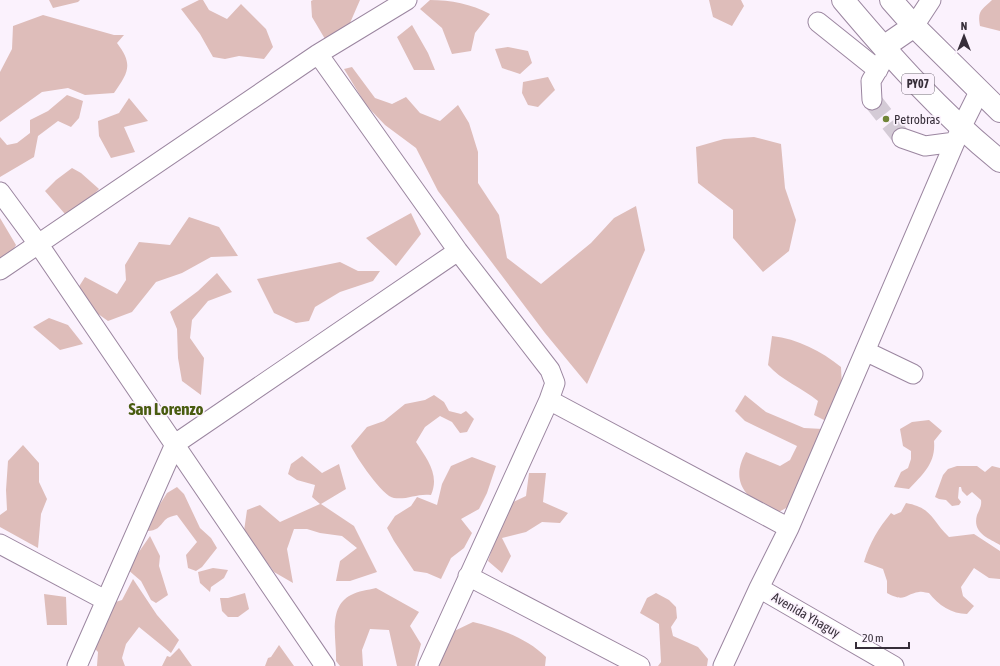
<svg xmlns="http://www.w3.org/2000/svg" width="1000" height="666" viewBox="0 0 1000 666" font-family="'Asap Condensed',sans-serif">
<rect width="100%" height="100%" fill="#fbf2fd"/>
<path fill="#debdba" d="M49,0H80L78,2L53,8Z
M199,0H203L209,10L227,19L241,4L266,29L273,47L264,59L239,56L225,59L213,57L200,34L181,9Z
M313,0H360L350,23L349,33L325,39L312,17L311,1Z
M430,0C451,0 471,4 490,14L475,33L471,51L452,54L442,28L420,9Z
M709,0H741L744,6L732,26L713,17Z
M992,0H1000V31L980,26C977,10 982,10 992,0Z
M43,15L114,35H124L117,43C133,64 129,72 114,93L85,95L68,88L42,92L0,122V72L12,49L13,26Z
M412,25L428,53L435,70H414L397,37Z
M508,47L528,51L532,63L520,74L502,68L495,49Z
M352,67L375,98L392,104L406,97L420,113L440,121L458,105L469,123L478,152V183L499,215L507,258L541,284L591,243L614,218L636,206L645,250L587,384L545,333L438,191L416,148L385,125L366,105L344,69Z
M548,77L555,90L538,107L528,105L522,93L523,82Z
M67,95L83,101L79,118L71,127L58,121L38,136L34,157L0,177V137L7,145L17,143L30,133V120L48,111Z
M129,98L148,121L124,127L135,152L111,158L99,136L98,121L119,113Z
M754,137L781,144L785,188L796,220L789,251L763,272L733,238V210L698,183L696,147L724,139Z
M72,168L81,173L99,189L86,203L65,214L45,191L56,180Z
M411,213L421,234L396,266L366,238Z
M189,217L219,227L238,256L211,257L182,273L156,282L132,312L108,321L73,296L85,277L117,294L126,280L125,265L139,242L170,245Z
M0,218L16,245L6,262L0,264Z
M340,262L358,271H380L373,281L340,292L315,307L309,321L296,323L274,313L257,279Z
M217,273L232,292L208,301L192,320L190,338L204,358L201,395L182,381L178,358L177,329L170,312L198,291Z
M49,318L68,325L83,344L60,350L33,327Z
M772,336C798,339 821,351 841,367L842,388L826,421L814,415L818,401C802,388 781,380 768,365Z
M434,395L444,402L449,411L461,414L466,411L474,419L467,432L460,433L452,422L440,416L425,427L416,442C427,459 440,475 431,495C418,493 407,500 394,498C383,497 356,457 351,446L367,427L384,421L405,404L425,400Z
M745,395L766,412L804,428L823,429L788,507L775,514C749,500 728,484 746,452L780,466L790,460L797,446L745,421L735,411Z
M929,420L942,431L934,441C936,463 923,474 909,489L894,487L901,472L908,468L911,459V451L903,446L900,429L912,422Z
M23,445L39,463V482L47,499L41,514L38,548L0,527V515L7,510L6,490L8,461Z
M302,456L322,473L339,464L346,489L321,504L354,526L377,572L350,581H336L340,561L357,548L342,536L320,533L307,529H294L287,549L293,583L274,572L244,531L247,510L260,505L280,522L320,504L312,497L315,485L297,480L288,474L291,464Z
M472,457L496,466L487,493L479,509L461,519L472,533L464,548L451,558L441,579L427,573L414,571L394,541L387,528L395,516L411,506L417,497L437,505L442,484L451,466Z
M957,466H977L985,472L992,466L1000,468V545C988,538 972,533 977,515C979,510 982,506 981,500L972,492L967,496L962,491L961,487H959L958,498L961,502L959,505L952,506L946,500L939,499L935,497L943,475L948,469Z
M529,473H546L543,502L568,513L560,523L542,522L526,532L502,538L511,556L502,573L488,561L507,505L526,496Z
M177,487L184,494L200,528L211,538L217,548L202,567L196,571L188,568L186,555L197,542L177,515C173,516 168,517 165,520C159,527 157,531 147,531L153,515L167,493Z
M906,503C933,508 931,520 949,537L974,534L1000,551V579L989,578L974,568L961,587L963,596L974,606L967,614C952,614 938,605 929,593C927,593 922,591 919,592C905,594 905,603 887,593V581L883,569L864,562C870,542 878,529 891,513L894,515L901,512Z
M150,536L160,556L159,566L168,595L156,603L151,600L141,581L127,569Z
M213,568L228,570L224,578L211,587L210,592L200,583L198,572Z
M133,579L157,615L179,640L171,653L139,627L126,644L122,658L125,666H97L98,652L83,636L103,634L104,619L109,604L122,600Z
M376,588L419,612L410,626L421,644L415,666H397L389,630L370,629L362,650L363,666H340L336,661C337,640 327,607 351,595C358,591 368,590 376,588Z
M245,593L249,609L238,617H228L222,611L220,598H228Z
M656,593L669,600L676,607L677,618L671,627L673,636L698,647L708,659L707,666H658L661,662L659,624L640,613L647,598Z
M44,594L66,597L67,625H47Z
M473,622C498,628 527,638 546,657L545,666H436L446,635Z
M279,645L294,666H265L268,658L271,657Z
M179,648L192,666H162L167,656L170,657Z"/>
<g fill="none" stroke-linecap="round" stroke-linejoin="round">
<path stroke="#d4cbd6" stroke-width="19" stroke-dasharray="19 10" stroke-linecap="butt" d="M872,100L902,138"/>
<g stroke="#9b86a0" stroke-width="21">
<path id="minor" d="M818,22L878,70
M914,26L931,0
M318,54L458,251L550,370L555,383L549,400L789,528
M872,100L871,81L884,59
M902,138L925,146L955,142
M0,192L39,245L325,666
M0,270L318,54L407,0
M865,351L913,374
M0,544L105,600
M468,576L640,666
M759,588L894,666
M77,666L175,444L458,251
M428,666L549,400
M723,666L759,588L789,528L961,128L979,92"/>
</g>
<g stroke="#9b86a0" stroke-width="24">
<path id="major" d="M843,0C891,57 942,114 1000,161
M891,0L914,26L1000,111
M885,46L914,26"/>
</g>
<use href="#minor" stroke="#fff" stroke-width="19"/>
<use href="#major" stroke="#fff" stroke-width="22"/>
</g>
<circle fill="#708537" stroke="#fbf2fd" stroke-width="1.5" cx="886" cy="119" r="4"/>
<g text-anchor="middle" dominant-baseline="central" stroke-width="3.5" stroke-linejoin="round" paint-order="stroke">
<rect fill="#fbf2fd" stroke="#716974" stroke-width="1" x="902" y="74" width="32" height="20" rx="3"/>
<g font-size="12" font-weight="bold" fill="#362e39">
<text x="918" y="84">PY07</text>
</g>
<g font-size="13" fill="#362e39" stroke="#fbf2fd" text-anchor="start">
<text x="894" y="119">Petrobras</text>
</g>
<g font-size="13" fill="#362e39" stroke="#fbf2fd">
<text transform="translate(806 615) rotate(30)">Avenida Yhaguy</text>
</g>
<g font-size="17" font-weight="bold" fill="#495c10" stroke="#fbf2fd">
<text x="166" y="409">San Lorenzo</text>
</g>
</g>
<g transform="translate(964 36)" stroke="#fbf2fd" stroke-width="3" paint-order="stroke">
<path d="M0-3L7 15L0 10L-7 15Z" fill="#362e39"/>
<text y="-6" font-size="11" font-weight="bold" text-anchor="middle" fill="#362e39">N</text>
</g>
<path d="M856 642v6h53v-6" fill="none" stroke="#362e39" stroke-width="2"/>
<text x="862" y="642" font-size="12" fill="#362e39" stroke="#fbf2fd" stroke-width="3" paint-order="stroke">20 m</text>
</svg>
